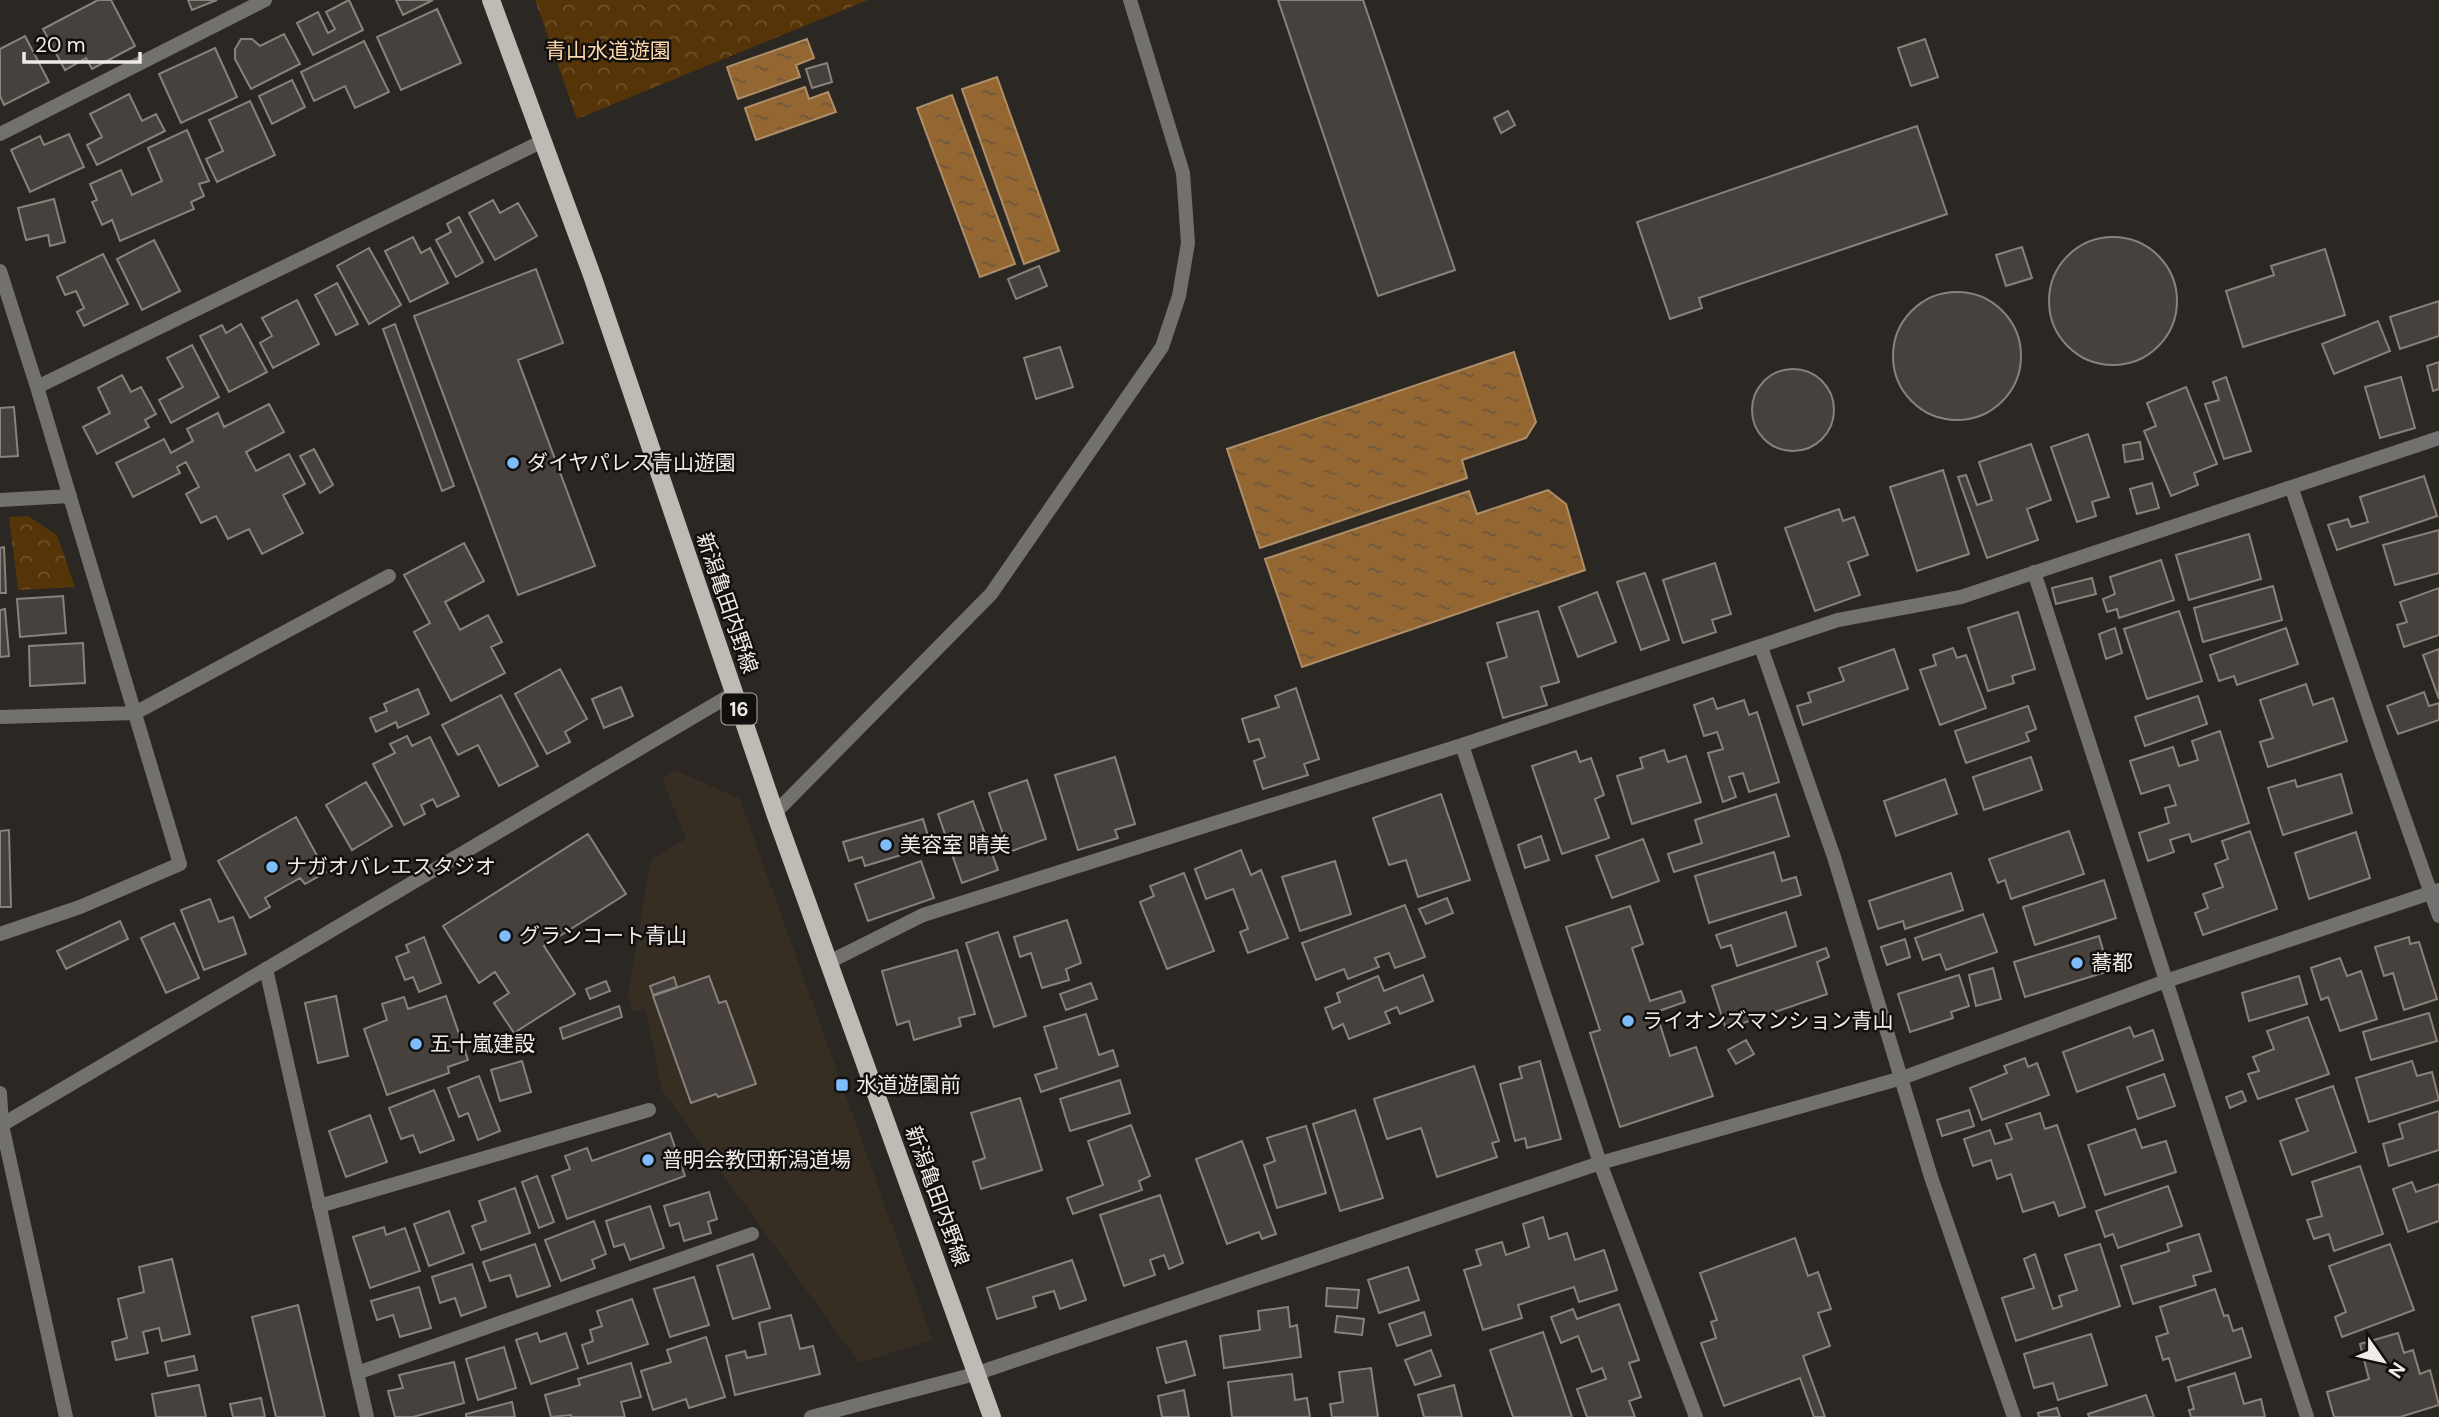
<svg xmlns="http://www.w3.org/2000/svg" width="2439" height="1417" viewBox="0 0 2439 1417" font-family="'DM Sans','Noto Sans JP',sans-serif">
<defs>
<pattern id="forest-crowns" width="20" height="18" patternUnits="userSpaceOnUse" patternTransform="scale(1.75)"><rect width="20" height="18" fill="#553407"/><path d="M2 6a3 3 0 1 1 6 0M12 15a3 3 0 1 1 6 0" fill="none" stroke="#6e522b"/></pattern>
<pattern id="water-ripples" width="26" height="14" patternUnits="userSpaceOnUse" patternTransform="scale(1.75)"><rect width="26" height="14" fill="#946732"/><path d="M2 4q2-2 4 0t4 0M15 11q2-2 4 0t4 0" fill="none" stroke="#6e573c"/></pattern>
</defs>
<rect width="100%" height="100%" fill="#2b2722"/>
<path fill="#362d23" d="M675,770L740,799L933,1340L859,1363L662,1090L645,1008L632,1012L628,997L651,859L686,839L662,778Z"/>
<path fill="url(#forest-crowns)" d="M535,0H868L577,119Z
M28,516L57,535L75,587L18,590L9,517Z"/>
<path fill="url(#water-ripples)" stroke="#af8f69" stroke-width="2" d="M807,39L814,58L796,65L800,77L738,99L727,67Z
M997,77L1059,251L1024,264L962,89Z
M805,87L809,99L828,92L836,112L756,140L745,108Z
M952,95L1015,264L980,277L917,108Z
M1514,352L1536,422L1526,438L1462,460L1467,478L1260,548L1227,449Z
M1548,490L1566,504L1585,570L1302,667L1265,559L1469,491L1477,514Z"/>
<path fill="#46413c" stroke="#88827c" stroke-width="2" d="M98,0H111L135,46L92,69L86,58L65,70L43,29Z
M188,0H217L192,10Z
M349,0L363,30L313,55L297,23L318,12L328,33L335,29L326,12Z
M396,0H433L403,15Z
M1278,0H1363L1455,270L1378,296Z
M437,9L461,63L401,90L377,37Z
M284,34L300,64L251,89L235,59V49L241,39H252L260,46Z
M25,36L49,82L4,105L0,96V49Z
M1925,39L1938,77L1911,86L1898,48Z
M364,41L389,92L355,108L345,86L314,101L301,72Z
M215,48L237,97L181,123L159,74Z
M827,63L832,82L812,88L806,69Z
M292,80L305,107L272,124L259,96Z
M129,94L142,121L156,114L165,131L97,165L87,145L102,137L90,114Z
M250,101L275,155L217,182L206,159L223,151L209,120Z
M1508,111L1515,125L1501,133L1494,118Z
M1917,126L1947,214L1699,298L1702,308L1670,319L1637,222Z
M187,130L209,181L199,184L204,196L191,202L194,209L120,241L112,220L102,225L92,202L97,200L90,184L121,170L132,195L162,181L148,148Z
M69,134L84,167L30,192L11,150L40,136L44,145Z
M54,199L65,242L50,246L48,235L26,240L18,208Z
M493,200L500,213L518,203L537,236L495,260L469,213Z
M459,217L483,262L456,277L436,240L451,232L447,224Z
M2049 301a64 64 0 1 1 128 0a64 64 0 1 1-128 0Z
M413,237L421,253L430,248L448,283L410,302L385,251Z
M154,240L180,291L142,310L117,259Z
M2022,247L2032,278L2006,286L1996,255Z
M369,248L401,305L369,324L337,266Z
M2325,249L2345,315L2243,347L2226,291L2274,275L2271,266Z
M103,254L128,304L84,326L77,312L84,308L76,291L65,295L57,277Z
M1039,266L1047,286L1016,299L1008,279Z
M536,269L563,343L518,360L595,566L518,595L414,316Z
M337,283L358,324L336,335L315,295Z
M1893 356a64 64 0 1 1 128 0a64 64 0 1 1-128 0Z
M297,300L319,344L273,368L260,343L272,336L262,318Z
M2439,301V336L2400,349L2390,317Z
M2378,321L2390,351L2334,374L2322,344Z
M241,324L267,372L229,392L200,336L222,325L226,333Z
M395,324L454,486L442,491L383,329Z
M192,345L219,397L171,423L159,400L183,387L167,358Z
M1060,347L1073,387L1036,399L1024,358Z
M2439,362V389L2433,391L2427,366Z
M1752 410a41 41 0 1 1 82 0a41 41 0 1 1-82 0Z
M122,375L131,392L141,387L156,414L145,420L149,427L97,454L83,427L110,413L98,388Z
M2226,377L2251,451L2224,459L2205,404L2219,400L2213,382Z
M2401,377L2415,428L2380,438L2365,387Z
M2186,387L2217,464L2194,473L2198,485L2171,496L2144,431L2156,426L2147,403Z
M269,404L284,432L246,452L256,471L289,454L305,484L283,495L303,533L262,554L249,529L228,539L216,516L201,523L186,494L199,487L186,462L177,467L180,473L133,497L116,463L164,439L171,453L193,441L187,429L218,413L224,427Z
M14,407L18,456L0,457V408Z
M2088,434L2109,497L2092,502L2096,516L2077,522L2051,447Z
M2140,442L2143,459L2125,462L2123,445Z
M2031,444L2051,500L2027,509L2038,540L1987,558L1958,477L1966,475L1977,505L1992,500L1979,462Z
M314,449L333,485L320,493L300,456Z
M1943,470L1969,554L1917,571L1890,487Z
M2424,476L2437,516L2337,550L2328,525L2348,519L2351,527L2368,522L2360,497Z
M2152,483L2159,508L2137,514L2130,489Z
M1839,509L1843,521L1854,517L1868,555L1848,562L1860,595L1815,611L1785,528Z
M2439,530V573L2395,585L2383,545Z
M2249,534L2261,579L2189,600L2176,555Z
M464,543L484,581L445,602L460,630L488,615L502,642L491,647L505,673L451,701L414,632L430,623L404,575Z
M4,547L6,593H0V548Z
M2161,560L2174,600L2119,618L2117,609L2107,612L2103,599L2115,594L2110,577Z
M1715,563L1731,614L1712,620L1716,632L1683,643L1663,580Z
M1645,573L1669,640L1641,650L1617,582Z
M2092,578L2096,594L2056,604L2052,588Z
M2273,586L2282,620L2203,642L2194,608Z
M2439,588V635L2404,647L2397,625L2407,622L2400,602Z
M1597,592L1616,642L1578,657L1559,607Z
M63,596L66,633L20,637L17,599Z
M5,609L9,656L0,657V610Z
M1538,611L1559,682L1541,687L1547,705L1503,718L1487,663L1507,657L1497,623Z
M2179,611L2202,681L2147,699L2124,629Z
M2018,612L2035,669L2012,676L2014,683L1988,691L1968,628Z
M2115,628L2122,653L2106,659L2099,634Z
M2286,628L2298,664L2237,685L2234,676L2219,681L2210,655Z
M83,643L85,683L30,686L29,646Z
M1953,648L1957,658L1966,655L1986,708L1940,725L1920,670L1936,665L1933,655Z
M1894,649L1908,689L1803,725L1797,706L1811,702L1808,693L1844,681L1839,668Z
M2439,649V699L2423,655Z
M560,669L587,719L565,732L570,742L547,754L515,694Z
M2306,684L2313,705L2333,698L2347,741L2268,767L2260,742L2273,738L2260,700Z
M621,687L633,716L604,728L592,699Z
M1296,688L1319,759L1304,764L1308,775L1263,789L1254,761L1265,757L1259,739L1249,742L1242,719L1279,707L1275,696Z
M418,689L429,714L398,728L396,722L376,732L370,718L387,711L384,704Z
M2424,692L2429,706L2439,703V720L2398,734L2387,706Z
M501,695L538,766L499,786L478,745L458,755L442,725Z
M2198,696L2207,724L2145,746L2135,717Z
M1713,698L1717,709L1744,700L1749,715L1757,712L1779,782L1749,792L1743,773L1729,777L1736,797L1723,802L1708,753L1723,749L1717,732L1704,736L1694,705Z
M2028,706L2036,729L2026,733L2029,741L1966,763L1955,731Z
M2220,731L2249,823L2192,842L2189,834L2170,840L2174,852L2148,861L2139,833L2169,823L2165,808L2176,805L2169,785L2141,794L2130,761L2173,747L2179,766L2198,760L2192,741Z
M407,736L412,746L430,737L459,796L437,807L433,799L421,805L425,814L404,825L373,764L395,753L390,744Z
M1664,750L1668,762L1686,756L1701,802L1632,824L1617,776L1643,768L1640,758Z
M1576,751L1580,762L1591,758L1604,795L1595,799L1609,838L1562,854L1532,766Z
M1115,757L1135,824L1115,830L1118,838L1078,850L1055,775Z
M2031,757L2042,790L1984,810L1973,777Z
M2341,774L2352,813L2283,835L2268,788L2295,780L2297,787Z
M1945,779L1957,814L1896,836L1884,801Z
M1027,780L1046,839L1009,852L989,793Z
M366,782L392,826L352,850L326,805Z
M1441,794L1470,880L1418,897L1406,860L1389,865L1373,818Z
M1776,794L1789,836L1674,872L1668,854L1702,843L1695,820Z
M973,801L998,870L962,883L938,814Z
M296,817L326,872L305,884L300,878L265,898L270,907L250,918L218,861Z
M923,819L931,846L865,866L862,857L849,861L843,842Z
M9,830L11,907H0V831Z
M2069,831L2084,874L2011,899L2005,880L1998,883L1989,859Z
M2250,831L2277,909L2203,935L2195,913L2208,908L2203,894L2223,887L2215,864L2228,859L2222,841Z
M2356,832L2370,878L2309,899L2295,853Z
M588,834L626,894L544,946L575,994L514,1033L494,1003L509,993L495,972L479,983L443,926Z
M1541,836L1549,860L1525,868L1518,845Z
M1643,839L1659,881L1612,898L1596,856Z
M1241,850L1251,875L1261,870L1288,938L1248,953L1240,932L1248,929L1233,889L1206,899L1195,869Z
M1774,852L1782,881L1796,877L1801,895L1709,923L1695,876Z
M921,861L934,898L868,921L855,884Z
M1335,861L1351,914L1300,931L1282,877Z
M1184,873L1214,951L1167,969L1140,902L1154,896L1150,886Z
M1951,873L1963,910L1905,929L1903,921L1878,929L1869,901Z
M2104,880L2116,918L2035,945L2023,907Z
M1447,898L1453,913L1426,924L1419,909Z
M210,899L219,922L233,917L246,954L204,970L181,910Z
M1405,905L1425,957L1395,968L1389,953L1375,958L1379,967L1348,979L1344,969L1316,980L1302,943Z
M1630,906L1643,944L1632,948L1650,1001L1681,991L1685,1002L1656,1012L1670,1056L1696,1047L1713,1096L1620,1127L1590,1033L1600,1030L1566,927Z
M1786,912L1796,946L1737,966L1731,945L1721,948L1716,935Z
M1983,914L1997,952L1946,970L1940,954L1923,960L1915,938Z
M1067,920L1081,963L1066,969L1069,980L1042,988L1031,953L1020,957L1014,937Z
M120,921L128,939L66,969L57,951Z
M174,923L199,978L166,993L141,938Z
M998,932L1026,1016L994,1027L966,943Z
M2099,936L2109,971L2025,997L2014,962Z
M424,937L441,983L419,992L413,977L405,980L396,957L409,952L406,945Z
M2409,937L2410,944L2419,942L2437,999L2404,1010L2393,973L2384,976L2375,947Z
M1905,939L1910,957L1887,965L1881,947Z
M1826,948L1829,957L1817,962L1827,994L1726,1029L1712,986Z
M957,950L975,1014L959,1018L961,1026L914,1040L909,1021L897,1025L882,971Z
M2340,958L2347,976L2361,971L2377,1019L2340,1031L2328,997L2321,1000L2311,968Z
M1993,968L2001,999L1976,1006L1969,975Z
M1423,975L1433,1001L1400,1014L1397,1007L1385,1012L1390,1023L1349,1039L1343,1024L1333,1029L1325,1008L1340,1002L1337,993L1378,976L1384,991Z
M1959,975L1969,1006L1951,1012L1953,1018L1910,1032L1898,994Z
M709,976L719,1003L726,1001L756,1084L718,1097L716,1094L691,1103L653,996Z
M2299,976L2307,1004L2249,1021L2242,993Z
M674,977L677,987L653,995L650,986Z
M606,981L610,991L590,999L586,989Z
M1091,983L1097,999L1066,1010L1060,994Z
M336,996L348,1056L318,1063L305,1003Z
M446,996L468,1060L448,1067L449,1073L387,1095L364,1029L387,1020L382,1004L404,997L408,1009Z
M619,1006L622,1017L563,1039L560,1028Z
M2429,1013L2437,1041L2371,1060L2363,1032Z
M1086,1014L1099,1055L1113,1050L1118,1066L1041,1092L1035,1075L1057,1068L1044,1027Z
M2308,1017L2329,1074L2258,1099L2248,1074L2259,1071L2253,1057L2274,1049L2267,1031Z
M2130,1027L2134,1037L2153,1030L2163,1060L2077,1092L2063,1052Z
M1746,1040L1754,1054L1736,1064L1728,1050Z
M2025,1058L2028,1067L2037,1063L2049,1095L1982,1120L1970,1088L2007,1073L2004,1066Z
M522,1061L531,1092L500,1101L491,1070Z
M1540,1061L1561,1139L1527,1148L1525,1138L1515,1141L1500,1084L1522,1078L1519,1067Z
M2412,1061L2417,1076L2432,1072L2439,1100L2369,1122L2356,1078Z
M1474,1066L1499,1141L1492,1143L1497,1157L1437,1177L1421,1128L1387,1139L1374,1099Z
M2164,1074L2175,1106L2138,1119L2127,1087Z
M479,1076L500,1131L478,1140L468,1113L459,1117L448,1088Z
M1120,1080L1130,1113L1070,1131L1060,1099Z
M2333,1086L2356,1152L2292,1175L2280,1141L2308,1131L2296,1099Z
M434,1090L454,1140L420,1153L413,1135L401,1139L389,1108Z
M2242,1091L2246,1101L2230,1108L2226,1097Z
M1020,1098L1042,1170L981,1189L973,1162L985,1158L971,1113Z
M1355,1110L1383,1198L1340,1211L1313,1124Z
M1969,1110L1974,1126L1942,1136L1937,1120Z
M2439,1111V1150L2389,1166L2383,1144L2403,1138L2399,1124Z
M2040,1113L2045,1129L2057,1125L2085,1207L2059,1216L2054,1202L2023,1212L2011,1174L1997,1179L1991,1160L1973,1166L1964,1139L1990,1130L1995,1144L2012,1139L2006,1124Z
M370,1115L387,1162L346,1177L329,1131Z
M1131,1125L1150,1176L1139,1181L1142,1190L1073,1214L1067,1198L1103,1185L1088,1141Z
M1306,1126L1326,1193L1277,1208L1264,1165L1275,1161L1267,1138Z
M2135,1129L2142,1148L2166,1141L2176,1172L2105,1195L2088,1145Z
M670,1133L685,1176L567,1219L552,1176L570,1169L565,1156L587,1148L592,1161Z
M1242,1141L1276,1234L1262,1239L1259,1232L1227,1244L1196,1159Z
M2360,1166L2383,1234L2334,1251L2329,1234L2314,1239L2307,1220L2322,1216L2312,1182Z
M537,1176L554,1222L539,1228L522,1182Z
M2412,1182L2416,1192L2439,1184V1221L2408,1232L2393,1189Z
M2168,1186L2182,1226L2118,1248L2113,1234L2105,1237L2096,1211Z
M515,1188L530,1233L481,1250L472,1226L486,1221L479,1201Z
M709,1192L717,1219L708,1222L711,1233L684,1241L679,1223L670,1226L664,1206Z
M1160,1195L1183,1263L1169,1269L1164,1255L1150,1260L1155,1275L1124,1286L1100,1215Z
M650,1206L664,1248L630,1260L624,1244L614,1247L606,1221Z
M449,1211L464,1253L429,1266L414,1224Z
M1543,1217L1549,1239L1567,1233L1575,1260L1604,1250L1617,1290L1579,1302L1574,1287L1518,1305L1522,1318L1483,1330L1464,1270L1481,1265L1476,1250L1502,1242L1506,1255L1529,1247L1523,1224Z
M594,1221L606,1254L592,1260L595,1268L561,1281L545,1240Z
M384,1227L386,1235L405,1228L420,1271L370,1288L353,1237Z
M2199,1234L2211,1271L2193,1276L2196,1285L2133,1304L2121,1266L2169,1251L2167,1244Z
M1795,1238L1808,1276L1818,1272L1831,1309L1818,1313L1830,1346L1803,1356L1825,1417H1814L1800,1378L1724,1406L1701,1343L1716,1338L1711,1322L1717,1320L1700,1273Z
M535,1244L550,1286L517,1297L510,1275L490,1281L483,1262Z
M2100,1244L2120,1306L2016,1341L2002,1298L2034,1288L2024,1259L2035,1254L2053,1309L2062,1306L2059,1296L2077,1290L2065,1255Z
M2390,1244L2414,1310L2342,1337L2335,1317L2346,1312L2329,1266Z
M753,1254L770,1308L733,1319L717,1266Z
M172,1259L190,1334L162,1341L159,1328L143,1332L148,1353L116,1360L112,1342L127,1338L118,1299L144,1292L139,1267Z
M1072,1260L1086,1300L1060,1309L1054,1291L1033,1297L1036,1307L997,1319L987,1288Z
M472,1264L486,1307L461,1316L455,1298L440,1303L432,1277Z
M1408,1267L1419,1300L1379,1313L1368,1280Z
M694,1277L709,1325L670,1337L654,1289Z
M419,1287L431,1328L400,1337L393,1315L377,1320L371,1301Z
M1327,1288L1359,1290L1357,1308L1326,1306Z
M2215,1289L2224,1316L2228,1315L2233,1331L2242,1328L2251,1357L2176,1381L2169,1358L2163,1360L2156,1337L2168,1333L2160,1307Z
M632,1299L648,1344L588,1364L582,1345L593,1341L590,1330L602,1326L597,1311Z
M1619,1304L1639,1360L1629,1363L1641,1397L1629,1401L1635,1417H1587L1577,1389L1606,1379L1602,1368L1592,1372L1578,1336L1561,1343L1551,1317L1573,1309L1577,1319Z
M298,1305L325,1417H276L252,1317Z
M1288,1307L1290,1327L1297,1325L1301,1357L1224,1368L1220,1336L1260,1330L1258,1311Z
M1424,1312L1431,1335L1397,1346L1389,1324Z
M791,1315L800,1349L813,1346L820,1374L735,1395L726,1356L745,1351L747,1358L766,1354L759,1323Z
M1337,1316L1364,1319L1362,1335L1335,1332Z
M1543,1332L1572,1417H1513L1490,1350Z
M537,1333L540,1342L566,1333L578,1368L531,1384L516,1340Z
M2398,1333L2404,1353L2413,1350L2420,1374L2430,1370L2439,1405L2400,1417H2334L2327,1392L2369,1379L2360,1344Z
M2091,1334L2107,1385L2058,1400L2053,1383L2034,1388L2024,1354Z
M706,1337L725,1397L689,1408L686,1399L653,1410L641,1371L671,1362L667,1350Z
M1186,1341L1195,1375L1166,1383L1157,1348Z
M504,1347L516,1388L478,1400L466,1359Z
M1431,1350L1441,1376L1415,1385L1405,1360Z
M194,1356L197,1370L168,1376L165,1362Z
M454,1362L464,1403L413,1417H395L388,1391L403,1388L399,1375Z
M631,1363L641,1397L621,1402L625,1417H571V1415L551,1417L545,1395L580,1385L578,1379Z
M1371,1368L1378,1417H1332L1330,1404L1343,1402L1339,1372Z
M2235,1373L2244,1404L2261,1399L2265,1417H2191L2189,1410L2194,1409L2188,1387Z
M1292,1374L1295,1400L1307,1398L1310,1417H1232L1228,1382Z
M199,1385L206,1417H156L152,1394Z
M1454,1385L1462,1417H1424L1418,1395Z
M1184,1390L1189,1417H1162L1158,1396Z
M2146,1395L2154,1417H2089L2088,1414Z
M261,1398L265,1417H233L230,1404Z
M512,1402L515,1417H466V1414Z
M2057,1408L2060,1417H2039L2038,1413Z"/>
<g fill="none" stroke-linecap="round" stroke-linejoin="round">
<path stroke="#73716e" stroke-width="14" d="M775,813L991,594L1162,347L1179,296L1188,243L1183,173L1130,0"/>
<path stroke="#73716e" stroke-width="14" d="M0,134L265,0
M0,271L37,387L180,864L80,907L0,934
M37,387L543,141
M2292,489L2380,749L2439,916
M0,500L70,496
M2034,572L2307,1417
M1761,647L1834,857L1931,1177L2014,1417
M0,717L135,713L389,576
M1462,745L1600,1163L1696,1417
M829,962L923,915L1462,745L1838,620L1961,597L2439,438
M266,969L367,1417
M319,1206L649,1110
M357,1373L752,1234"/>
<path stroke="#73716e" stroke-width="14" d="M0,1093L2,1125L66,1417
M0,1126L734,693
M811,1417L975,1374L1600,1163L1902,1078L2166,981L2439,890"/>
<path stroke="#c0bab5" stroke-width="18" d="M491,0L593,278L775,813L992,1417"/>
</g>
<g fill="#7fbdfa" stroke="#12100e" stroke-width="2.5">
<circle cx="513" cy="463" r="7"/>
<circle cx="886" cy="845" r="7"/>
<circle cx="272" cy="867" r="7"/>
<circle cx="505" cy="936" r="7"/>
<circle cx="2077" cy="963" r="7"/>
<circle cx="1628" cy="1021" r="7"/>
<circle cx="416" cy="1044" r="7"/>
<rect x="835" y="1078" width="14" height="14" rx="3.5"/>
<circle cx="648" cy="1160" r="7"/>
</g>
<g text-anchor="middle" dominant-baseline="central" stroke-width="5" stroke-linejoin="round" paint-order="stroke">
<rect fill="#12100e" stroke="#adaaa7" stroke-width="2" x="721.5" y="693.5" width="35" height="31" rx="5"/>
<g font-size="19" font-weight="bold" fill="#efece8">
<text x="739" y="709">16</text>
</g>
<g font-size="21" fill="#ffd7ab" stroke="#12100e">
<text x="608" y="51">青山水道遊園</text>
</g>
<g font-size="21" fill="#efece8" stroke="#12100e" text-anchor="start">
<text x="527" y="463">ダイヤパレス青山遊園</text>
<text x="900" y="845">美容室 晴美</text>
<text x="286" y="867">ナガオバレエスタジオ</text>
<text x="519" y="936">グランコート青山</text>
<text x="2091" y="963">蕎都</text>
<text x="1642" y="1021">ライオンズマンション青山</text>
<text x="430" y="1044">五十嵐建設</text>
<text x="856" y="1085">水道遊園前</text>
<text x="662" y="1160">普明会教団新潟道場</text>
</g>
<g font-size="21" fill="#efece8" stroke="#12100e">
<text transform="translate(727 603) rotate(71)">新潟亀田内野線</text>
<text transform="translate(937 1196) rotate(70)">新潟亀田内野線</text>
</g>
</g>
<g transform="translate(2383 1361) rotate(124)" stroke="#12100e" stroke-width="5" paint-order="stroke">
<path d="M0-5L12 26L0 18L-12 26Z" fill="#efece8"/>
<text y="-10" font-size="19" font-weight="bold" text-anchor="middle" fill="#efece8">N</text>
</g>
<path d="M24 52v10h116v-10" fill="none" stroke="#efece8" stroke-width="3.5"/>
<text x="35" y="52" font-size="21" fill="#efece8" stroke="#12100e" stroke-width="5" paint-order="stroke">20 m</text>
</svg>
